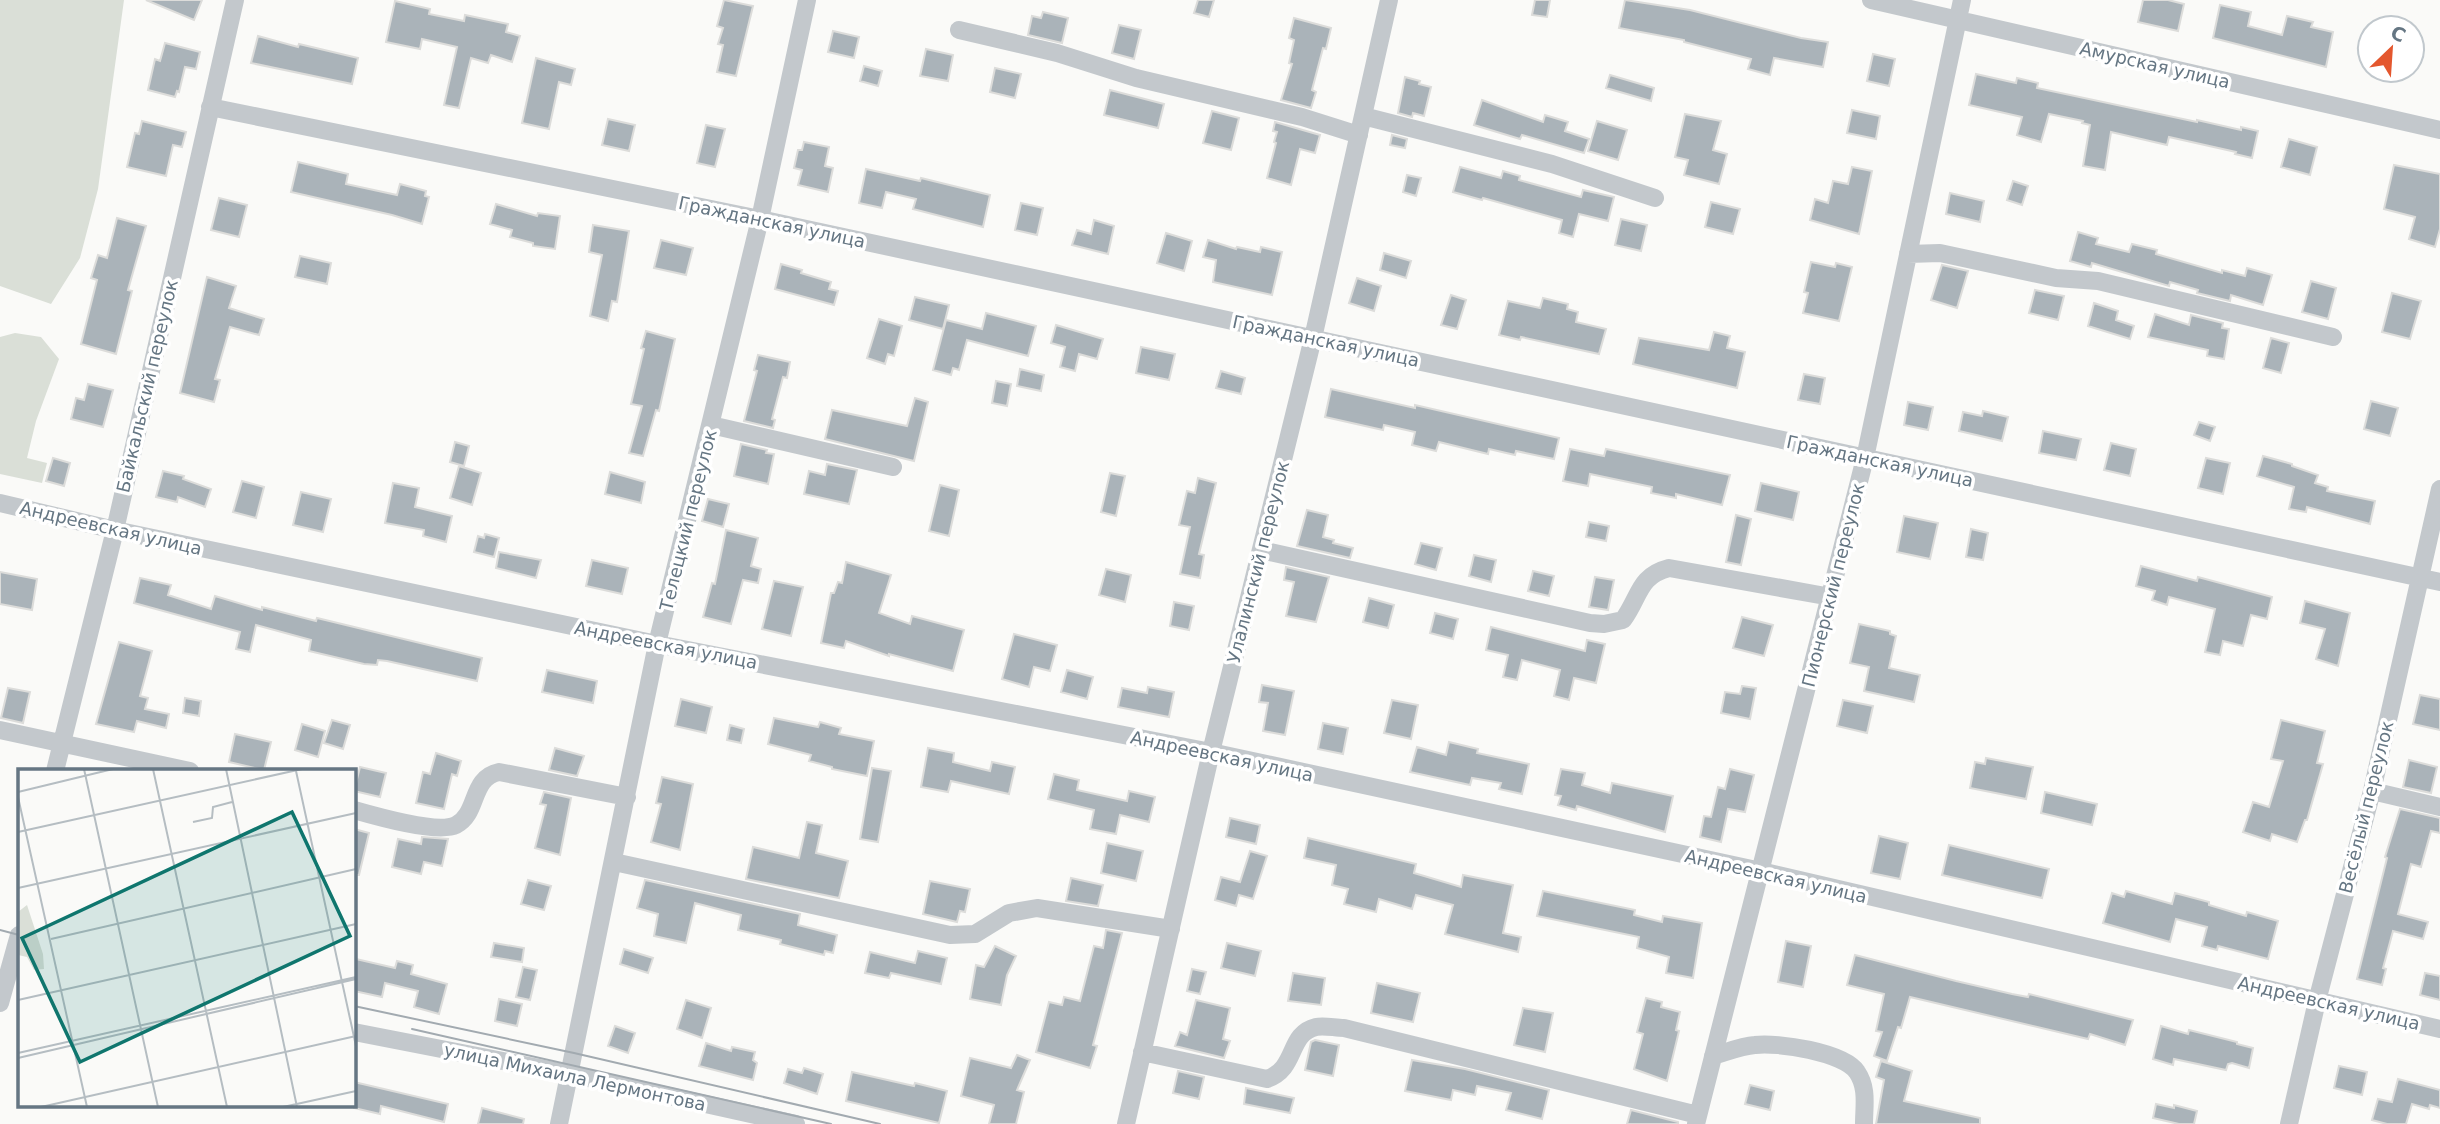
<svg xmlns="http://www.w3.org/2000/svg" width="2440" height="1124" viewBox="0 0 2440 1124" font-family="'DejaVu Sans',sans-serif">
<rect width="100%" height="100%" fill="#fafaf8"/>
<path fill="#dadfd7" d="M0,0H124L98,189L80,258L51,304L0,286Z
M15,333L41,337L59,359L36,421L27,458L47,463L42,483L0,474V337Z"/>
<path fill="#aab3b9" stroke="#dcdcda" stroke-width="2" d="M146,0H202L194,20Z
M724,0L753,6L736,76L717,72L723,45L718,44L723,28L717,26Z
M1198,0H1214L1209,17L1194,13Z
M1535,0H1550L1547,17L1532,15Z
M1625,0L1690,10L1801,38L1828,42L1823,67L1774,58L1770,75L1748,69L1751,59L1684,42V40L1619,28Z
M2143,0H2168L2184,4L2178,31L2138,22Z
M395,1L430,9L429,14L464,21L465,15L508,24L506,32L520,36L512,62L491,55L488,63L471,58L459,108L444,105L457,47L422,39L420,49L386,42Z
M2220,5L2251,12L2248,26L2282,35L2287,16L2313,22L2311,27L2333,32L2326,67L2213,38Z
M1043,12L1068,18L1062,43L1028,35L1032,16L1041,18Z
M1294,18L1331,28L1326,49L1323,48L1312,90L1316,92L1311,108L1281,100L1292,64L1289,63L1294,40L1289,38Z
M1119,25L1141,30L1134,59L1112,53Z
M833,31L859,37L854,58L828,52Z
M258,36L298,47L299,44L358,58L352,84L251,63Z
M165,43L200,52L196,69L185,67L179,92L177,91L175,97L148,90L155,59L160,61Z
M926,49L953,55L948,81L920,76Z
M1873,54L1895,59L1889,86L1867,81Z
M536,58L575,69L571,85L559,82L549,129L522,123Z
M864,66L882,71L878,86L860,81Z
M995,68L1021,74L1015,98L990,92Z
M1976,74L2016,83L2017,78L2038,83L2037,88L2197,122V120L2241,130V127L2258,131L2252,158L2235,154L2236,152L2169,137L2167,145L2111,132L2105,170L2083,166L2090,125L2082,123L2083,121L2049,114L2041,142L2017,135L2022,117L1969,105Z
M1610,75L1654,88L1651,101L1606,88Z
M1405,77L1420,81L1419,84L1431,87L1424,116L1413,113L1412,117L1398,113Z
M1110,90L1164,104L1158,128L1104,115Z
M1482,100L1543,122L1545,115L1568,122L1565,131L1589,139L1584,153L1522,135L1520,139L1474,125Z
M1852,110L1880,116L1876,139L1847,133Z
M1212,111L1239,118L1231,150L1203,143Z
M1685,114L1721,121L1713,150L1727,154L1719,184L1684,175L1688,160L1675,157Z
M608,119L635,125L629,151L602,145Z
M142,121L186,132L182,147L173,145L166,176L127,167L135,133L139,134Z
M1597,121L1627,130L1618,160L1588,151Z
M1275,122L1320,135L1315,153L1300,149L1291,185L1267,178L1276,143L1274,142L1277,132L1273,131Z
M706,125L725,129L715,167L697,163Z
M1392,135L1407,139L1405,148L1390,145Z
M2289,139L2317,147L2310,175L2281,167Z
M804,142L829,147L825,166L833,168L828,192L798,185L802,170L794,168L798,150H802Z
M298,162L348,174L346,184L397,195L400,184L426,191L425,196L429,197L422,224L392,215L291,192Z
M2394,165L2440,174V229L2435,247L2409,239L2415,217L2384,209Z
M1460,167L1501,178L1503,171L1520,176L1519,180L1581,197L1583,190L1614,197L1608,221L1579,214L1573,237L1559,233L1562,220L1483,198L1482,200L1453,192Z
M1852,167L1872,171L1859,234L1810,220L1815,199L1828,203L1833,181L1848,184Z
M866,169L920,181L921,178L990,195L983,227L913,209L916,199L886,192L882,208L859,203Z
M1407,175L1421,178L1416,196L1403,192Z
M2013,181L2028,186L2022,205L2007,200Z
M1950,193L1984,201L1980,222L1946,214Z
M219,198L247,205L239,237L211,230Z
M1711,202L1740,209L1733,234L1705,227Z
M1021,203L1043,208L1037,235L1015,230Z
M496,204L537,216L538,213L560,216L555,249L533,246V243L510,237L512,230L490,224Z
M117,218L146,226L128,290L132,291L116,354L81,344L97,280L91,278L98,255L107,258Z
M1621,219L1647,225L1641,251L1615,245Z
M1094,220L1114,226L1108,254L1072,245L1077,230L1091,234Z
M593,225L629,231L617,302L612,301L608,321L590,316L602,255L589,252Z
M2078,232L2098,238L2096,244L2129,252L2132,244L2157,250L2156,254L2222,273V270L2245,276L2247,268L2272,275L2263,305L2231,295L2230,301L2197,293L2198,290L2170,282L2169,286L2092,263L2091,267L2070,261Z
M1166,233L1192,241L1184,271L1157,263Z
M661,240L693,248L686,275L654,268Z
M1208,240L1236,249L1237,247L1260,252L1261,247L1282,252L1272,295L1213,282L1216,260L1203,257Z
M1384,253L1411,261L1406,278L1380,270Z
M300,256L331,263L327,284L295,277Z
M1811,262L1835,267L1836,263L1852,267L1839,321L1803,313L1808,293L1804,292Z
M781,264L802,270L801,273L831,282L829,289L838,291L834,305L775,289Z
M1942,265L1968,271L1957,308L1931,300Z
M207,277L236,286L229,308L264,319L259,335L230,327L215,379L220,380L214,402L180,393Z
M1357,278L1381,286L1374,311L1349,303Z
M2311,281L2336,288L2328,319L2302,312Z
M2035,290L2064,296L2058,320L2029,313Z
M2392,293L2421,301L2410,339L2382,332Z
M1451,295L1466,300L1457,329L1441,325Z
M915,297L949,305L943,329L909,320Z
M1543,298L1568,304L1567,309L1578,312L1576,322L1606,329L1599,354L1521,337L1520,340L1499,335L1508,301L1540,308Z
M2094,303L2118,311L2116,320L2134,326L2130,339L2088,326Z
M986,313L1036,326L1028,356L967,340L959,370L953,368L951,375L933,370L946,320L982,329Z
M2155,314L2189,325L2191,315L2223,323L2222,328L2229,329L2224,359L2207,356L2208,350L2148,337Z
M879,319L902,326L894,356L888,354L885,364L867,358Z
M1056,325L1103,339L1097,359L1079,354L1075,371L1060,367L1065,347L1051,343Z
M646,331L675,339L659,411L656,410L643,456L629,453L642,406L631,404L644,349L641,348Z
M1714,332L1730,336L1727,348L1745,352L1737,388L1633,364L1639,338L1709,350Z
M2271,338L2289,343L2281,373L2263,368Z
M1141,347L1175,354L1169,380L1136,373Z
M758,355L790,362L787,378L783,377L772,419L775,420L773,428L744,421L757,371L754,370Z
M1020,369L1044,375L1041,391L1017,386Z
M1221,371L1245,378L1241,394L1216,388Z
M1804,374L1825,378L1820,404L1798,400Z
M996,381L1011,384L1007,406L992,403Z
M88,384L113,390L103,427L71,419L76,398L84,400Z
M1331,389L1415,408V405L1559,438L1554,459L1516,451L1515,455L1489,449L1488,454L1439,442L1436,451L1412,445L1415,432L1384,425L1383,430L1325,417Z
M915,398L928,402L914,461L825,439L832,410L907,426Z
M2371,401L2398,408L2390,436L2364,429Z
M1908,402L1933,407L1928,430L1904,425Z
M1983,411L2008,417L2002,441L1959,431L1963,412L1982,416Z
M2199,422L2215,427L2210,441L2194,435Z
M2043,431L2081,439L2076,460L2039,453Z
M455,442L469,446L464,466L450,462Z
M2111,443L2136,449L2130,476L2104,470Z
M741,444L767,450L766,453L774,454L768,484L734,476Z
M1570,449L1604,456L1606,449L1730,475L1722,505L1676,494V498L1651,493L1652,487L1590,474L1588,486L1563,481Z
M2263,456L2292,464V466L2318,475L2315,483L2328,487L2327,491L2375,501L2370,524L2307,507L2306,512L2289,509L2294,487L2257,476Z
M53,458L70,463L64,486L46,481Z
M2206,458L2230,463L2223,494L2198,488Z
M827,464L857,470L849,504L804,494L809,471L825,475Z
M459,466L481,473L472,505L450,498Z
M163,471L184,476L183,479L211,489L205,507L178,497L177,502L156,497Z
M610,472L645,482L641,503L605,494Z
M1110,473L1125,476L1116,516L1101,512Z
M1198,478L1216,483L1199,554L1204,555L1200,578L1180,574L1190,527L1179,525L1187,491L1195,493Z
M242,481L264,487L256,518L233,512Z
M393,483L419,488L415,507L452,516L446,542L423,536L424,530L385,523Z
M1761,483L1799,492L1793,520L1755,511Z
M940,485L959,490L949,536L929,531Z
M301,492L331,499L323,532L293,525Z
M708,499L729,504L723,527L702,521Z
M1307,510L1328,515L1323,537L1334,540L1333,543L1353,548L1350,558L1297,546Z
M1736,515L1751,519L1741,565L1726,562Z
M1904,516L1938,523L1930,559L1897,552Z
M1589,522L1609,526L1606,541L1586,537Z
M1971,529L1988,533L1983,560L1966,557Z
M726,530L758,538L751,566L761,569L758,583L743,580L731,624L703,617L712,583L715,584Z
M485,534L499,538L494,557L474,552L478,536L484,538Z
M1421,543L1442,548L1436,570L1415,564Z
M499,552L541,560L536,578L496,568Z
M1474,555L1496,560L1491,582L1469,576Z
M592,560L628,568L622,594L586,586Z
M846,562L891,575L879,613L910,624L912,616L964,630L953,671L889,654V656L846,641L844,648L821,643L831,593H834L838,582L842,583Z
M2141,566L2197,581L2198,577L2272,597L2267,619L2251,615L2243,646L2223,641L2220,655L2205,652L2215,609L2169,597L2167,605L2152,600L2155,591L2136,586Z
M1286,567L1329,577L1316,622L1286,616L1294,582L1284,580Z
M1106,569L1131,575L1125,602L1099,595Z
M1533,571L1554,576L1549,596L1528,591Z
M0,572L37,579L32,610L0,604Z
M1595,577L1614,580L1608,610L1589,607Z
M140,578L171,585L168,595L211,609L215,596L262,610V607L316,621L317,618L482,658L477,681L387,661L378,660L377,665L364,664L309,651L311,640L256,625L250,652L236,649L240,632L134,603Z
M774,581L803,587L791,636L762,629Z
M1369,598L1394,605L1388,628L1363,622Z
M2305,601L2350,613L2338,666L2316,659L2325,629L2300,623Z
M1174,602L1194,606L1189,630L1170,626Z
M1435,613L1458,619L1453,639L1430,633Z
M1742,617L1773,625L1764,656L1733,648Z
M1859,624L1890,631V634L1896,636L1889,668L1920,675L1914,702L1864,691L1869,667L1850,663Z
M1491,627L1585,651L1587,640L1605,644L1596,683L1574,678L1569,700L1554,696L1560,670L1522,660L1517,680L1503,677L1508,655L1486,650Z
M1014,634L1057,645L1050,671L1034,667L1029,687L1002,679Z
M119,642L152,651L140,696L148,698L145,709L169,714L166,728L137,721L134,732L96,724Z
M547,670L597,681L593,703L542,692Z
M1067,670L1093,677L1087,699L1061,692Z
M1262,685L1294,691L1285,735L1263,731L1268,703L1259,702Z
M1742,686L1756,688L1750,719L1721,713L1725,692L1740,694Z
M1148,687L1174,692L1169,717L1118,707L1122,688L1147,693Z
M8,688L30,692L23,723L1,718Z
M2420,695L2440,699V730L2413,724Z
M185,698L201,701L199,716L183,713Z
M681,699L712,707L706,733L675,726Z
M1392,700L1418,705L1411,739L1384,733Z
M1843,700L1873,706L1867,733L1837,726Z
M774,718L818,727L820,722L841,728L839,734L874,741L867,776L832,769V767L809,761L811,755L768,744Z
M332,720L350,725L343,749L324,743Z
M2281,720L2325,731L2317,763L2323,764L2307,820H2305L2297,842L2272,834L2270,841L2243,832L2253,802L2269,807L2283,761L2271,759Z
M1323,723L1348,728L1343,754L1318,749Z
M302,724L325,731L318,757L295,750Z
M730,725L744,729L741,743L727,740Z
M235,734L271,742L264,770L229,762Z
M1449,742L1478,749L1477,753L1529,764L1522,794L1499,789L1501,783L1472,778L1470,785L1410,772L1417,747L1446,755Z
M555,748L584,756L577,776L549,770Z
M928,748L954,753L953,762L990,771L992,762L1015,767L1009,794L951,781L948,792L921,787Z
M436,753L461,761L457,776L452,774L444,809L416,803L423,772L430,774Z
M1986,758L2033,767L2026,799L1970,788L1975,762L1985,764Z
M2409,760L2437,767L2431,793L2403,787Z
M360,767L386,773L380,797L354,791Z
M872,768L891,771L878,842L860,839Z
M1561,769L1585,773L1582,785L1610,793L1612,783L1673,796L1665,832L1577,806L1576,810L1558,805L1561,796L1555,795Z
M1730,769L1754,775L1745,812L1728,809L1721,842L1700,837L1704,816L1711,817L1718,787L1725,789Z
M1054,774L1079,780L1077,790L1127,801L1129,791L1155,797L1149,822L1120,815L1116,834L1090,829L1094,810L1048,799Z
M662,777L693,784L680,850L651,842L661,804L656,803Z
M544,792L571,798L560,855L535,848L546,805L540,804Z
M2045,792L2097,804L2092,825L2041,813Z
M2400,809L2440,818V833L2431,831L2421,867L2411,864L2398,914L2428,922L2423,939L2393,931L2383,968L2386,969L2382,985L2357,979L2387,858L2385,857Z
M1230,818L1260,825L1256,844L1226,837Z
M807,822L822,825L816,853L848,861L839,898L746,879L753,847L799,858Z
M354,829L369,833L359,875H354Z
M1879,836L1908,843L1900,879L1871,873Z
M422,837L448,839L442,866L424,862L421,874L392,867L398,839L421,844Z
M1308,838L1416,864L1414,873L1461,887L1463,875L1513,885L1503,933L1521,937L1518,952L1445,934L1453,905L1416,895L1412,909L1379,899L1376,912L1344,904L1348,889L1332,885L1336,865L1304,858Z
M1107,843L1143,851L1136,881L1101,873Z
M1949,845L2049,869L2042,898L1942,875Z
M1250,851L1267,856L1253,899L1239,895L1236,906L1215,900L1221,877L1240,882Z
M1071,878L1103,885L1098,906L1066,901Z
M528,880L551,886L544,910L521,904Z
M645,880L800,914L798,925L837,935L833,953L825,951L824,955L780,944L781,940L738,930L741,915L695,903L686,943L654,936L658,914L637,908Z
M930,881L970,889L965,912L960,911L957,922L923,914Z
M1543,891L1635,910L1634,915L1662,922L1663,916L1702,923L1693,978L1666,973L1669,957L1637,948L1639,937L1537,916Z
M2126,891L2172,904L2175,893L2209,902V905L2246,916L2247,912L2278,921L2268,959L2218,946L2217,950L2202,946L2207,927L2176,919L2170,942L2103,923L2112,893L2124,897Z
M1106,930L1122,933L1093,1045L1097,1046L1090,1068L1036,1052L1049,1002L1062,1005L1064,997L1080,1001L1094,946L1103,948Z
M1786,941L1811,946L1803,987L1778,982Z
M494,943L524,948L522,962L491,957Z
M1227,943L1261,951L1255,976L1221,968Z
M995,946L1016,956L1007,975L1001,1005L970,999L976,965L984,967Z
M624,949L653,958L648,973L620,964Z
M918,951L947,958L941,984L891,973L889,978L865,973L870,952L915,963Z
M1855,955L1956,981L2012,994L2028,997L2029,994L2133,1020L2125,1045L2090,1034L2088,1039L1910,997L1901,1028L1898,1027L1887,1061L1874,1056L1882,1032L1876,1031L1884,994L1847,985Z
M356,959L395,968L397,961L413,965L411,974L447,984L439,1014L414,1007L418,991L385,983L382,997L354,991Z
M523,967L537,970L530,1000L516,997Z
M1192,969L1206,972L1200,994L1187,991Z
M1293,973L1325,978L1321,1005L1288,1001Z
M2425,973L2440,976V1000L2420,995Z
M1377,983L1420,993L1413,1022L1371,1013Z
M1646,998L1662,1002L1661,1007L1680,1012L1676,1030L1679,1031L1667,1081L1634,1069L1643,1034L1637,1032Z
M499,999L522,1004L517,1026L495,1021Z
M686,1000L711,1008L702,1038L677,1029Z
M1196,1000L1230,1008L1223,1039L1230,1041L1224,1058L1175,1046L1180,1032L1187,1035Z
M1523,1008L1553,1013L1545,1052L1514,1045Z
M615,1026L635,1033L628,1053L608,1046Z
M2161,1026L2188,1034L2189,1030L2237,1042V1044L2253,1048L2249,1068L2232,1063L2228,1064L2226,1070L2174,1059L2173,1065L2153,1059Z
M1315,1040L1339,1045L1333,1076L1305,1070L1311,1042Z
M706,1043L731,1051L732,1047L755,1052L753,1060L757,1063L753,1080L699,1066Z
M1017,1055L1030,1060L1017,1090L1024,1092L1016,1124H989L994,1105L961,1096L970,1058L1011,1068Z
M1412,1060L1465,1069L1549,1090L1542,1119L1506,1110L1511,1093L1477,1086L1475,1095L1453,1090L1451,1100L1405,1091Z
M1881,1061L1912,1071L1904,1101L1980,1118V1124H1876L1884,1080L1876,1077Z
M2339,1066L2367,1072L2362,1095L2334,1088Z
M804,1068L823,1074L817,1094L784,1083L788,1069L802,1073Z
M1178,1071L1204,1077L1199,1099L1173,1093Z
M852,1072L914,1086L915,1083L947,1091L939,1123L846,1101Z
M2398,1079L2440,1090V1108L2430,1105L2429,1109L2412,1104L2406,1124H2387L2372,1120L2378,1099L2392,1102Z
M354,1082L448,1104L444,1122L381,1106L380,1114L354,1108Z
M1750,1085L1774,1091L1770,1110L1745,1104Z
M1246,1088L1294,1098L1290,1113L1244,1104Z
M2156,1104L2174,1108V1105L2197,1111L2194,1124H2179L2153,1118Z
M482,1108L524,1119L523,1124H478Z
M1631,1110L1678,1122V1124H1627Z"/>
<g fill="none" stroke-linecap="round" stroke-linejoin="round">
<path stroke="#c3c8cc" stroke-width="18" d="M1871,0L2440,130
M959,30L1057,53L1136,78L1302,117L1359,135
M210,107L760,219L2440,582
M1363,116L1552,164L1655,198
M1908,254L1940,253L2056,278L2098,281L2333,337
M711,425L893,467
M0,503L115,530L657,644L1211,752L1761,871L2440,1029
M1261,550L1590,623L1604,624L1623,620C1640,597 1638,576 1669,568L1831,597
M0,730L190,771
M55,771L115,530L235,0
M2372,791L2440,807
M354,810C375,816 438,834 456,825C479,813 470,778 499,772L627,797
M614,862L950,935L975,934L1009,913L1037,908L1171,929
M0,1003L19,935
M354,1032L570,1074L796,1124
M1142,1052L1267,1079C1298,1068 1287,1034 1316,1027C1324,1025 1335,1028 1344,1028L1698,1115
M1713,1056C1727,1052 1741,1046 1755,1045C1777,1042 1844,1052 1857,1072C1868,1088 1864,1106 1864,1124
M559,1124L657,644L760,219L807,0
M1126,1124L1211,752L1313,338L1389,0
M1696,1124L1865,458L1962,0
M2289,1124L2317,1001L2372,791L2440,489"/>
<path stroke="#a2aab0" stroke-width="2" d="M0,930L19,935
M354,1006L574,1053L880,1124
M412,1029L831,1124"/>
</g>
<g text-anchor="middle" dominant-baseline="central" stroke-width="7" stroke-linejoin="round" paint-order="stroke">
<g font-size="18" fill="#657683" stroke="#fff">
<text transform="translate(2155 65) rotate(13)">Амурская улица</text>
<text transform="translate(772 222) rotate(12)">Гражданская улица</text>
<text transform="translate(1326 341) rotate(12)">Гражданская улица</text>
<text transform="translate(147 386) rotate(-77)">Байкальский переулок</text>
<text transform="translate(1880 461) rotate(12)">Гражданская улица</text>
<text transform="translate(688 520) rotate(-76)">Телецкий переулок</text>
<text transform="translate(111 528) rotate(13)">Андреевская улица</text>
<text transform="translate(1258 562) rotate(-76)">Улалинский переулок</text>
<text transform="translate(1833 585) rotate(-76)">Пионерский переулок</text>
<text transform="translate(666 645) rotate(11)">Андреевская улица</text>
<text transform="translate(1222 756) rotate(12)">Андреевская улица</text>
<text transform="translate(2366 807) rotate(-76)">Весёлый переулок</text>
<text transform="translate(1776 876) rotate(13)">Андреевская улица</text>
<text transform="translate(2329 1003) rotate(13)">Андреевская улица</text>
<text transform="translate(575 1077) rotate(12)">улица Михаила Лермонтова</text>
</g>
</g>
<g transform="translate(18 769)">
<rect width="338" height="338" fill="#fafaf8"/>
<path d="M9,136L25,185L26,200L16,201L9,188L0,186V143Z" fill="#dadfd7"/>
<path fill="none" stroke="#b5bdc2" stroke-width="2" d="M66,0L140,338M135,0L209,338M208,0L279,338M278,2L338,277M0,23L95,0M0,28L69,338M175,53L194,49L195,38L214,33M0,63L284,0M0,119L338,44M33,170L338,100M0,231L338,155M0,284L338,208M0,289L338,210M23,338L338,267M265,338L338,322"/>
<path fill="#0f766e" fill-opacity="0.15" stroke="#0f766e" stroke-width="3.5" d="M274,43L332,167L62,293L4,169Z"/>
<rect width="338" height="338" fill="none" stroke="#657683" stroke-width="3.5"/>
</g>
<g transform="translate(2391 49) rotate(25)"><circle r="33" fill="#ffffff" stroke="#c1c8cd" stroke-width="2"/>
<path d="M0-5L12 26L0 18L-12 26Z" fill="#e4572e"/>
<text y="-10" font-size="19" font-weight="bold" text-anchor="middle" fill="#657683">С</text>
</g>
</svg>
